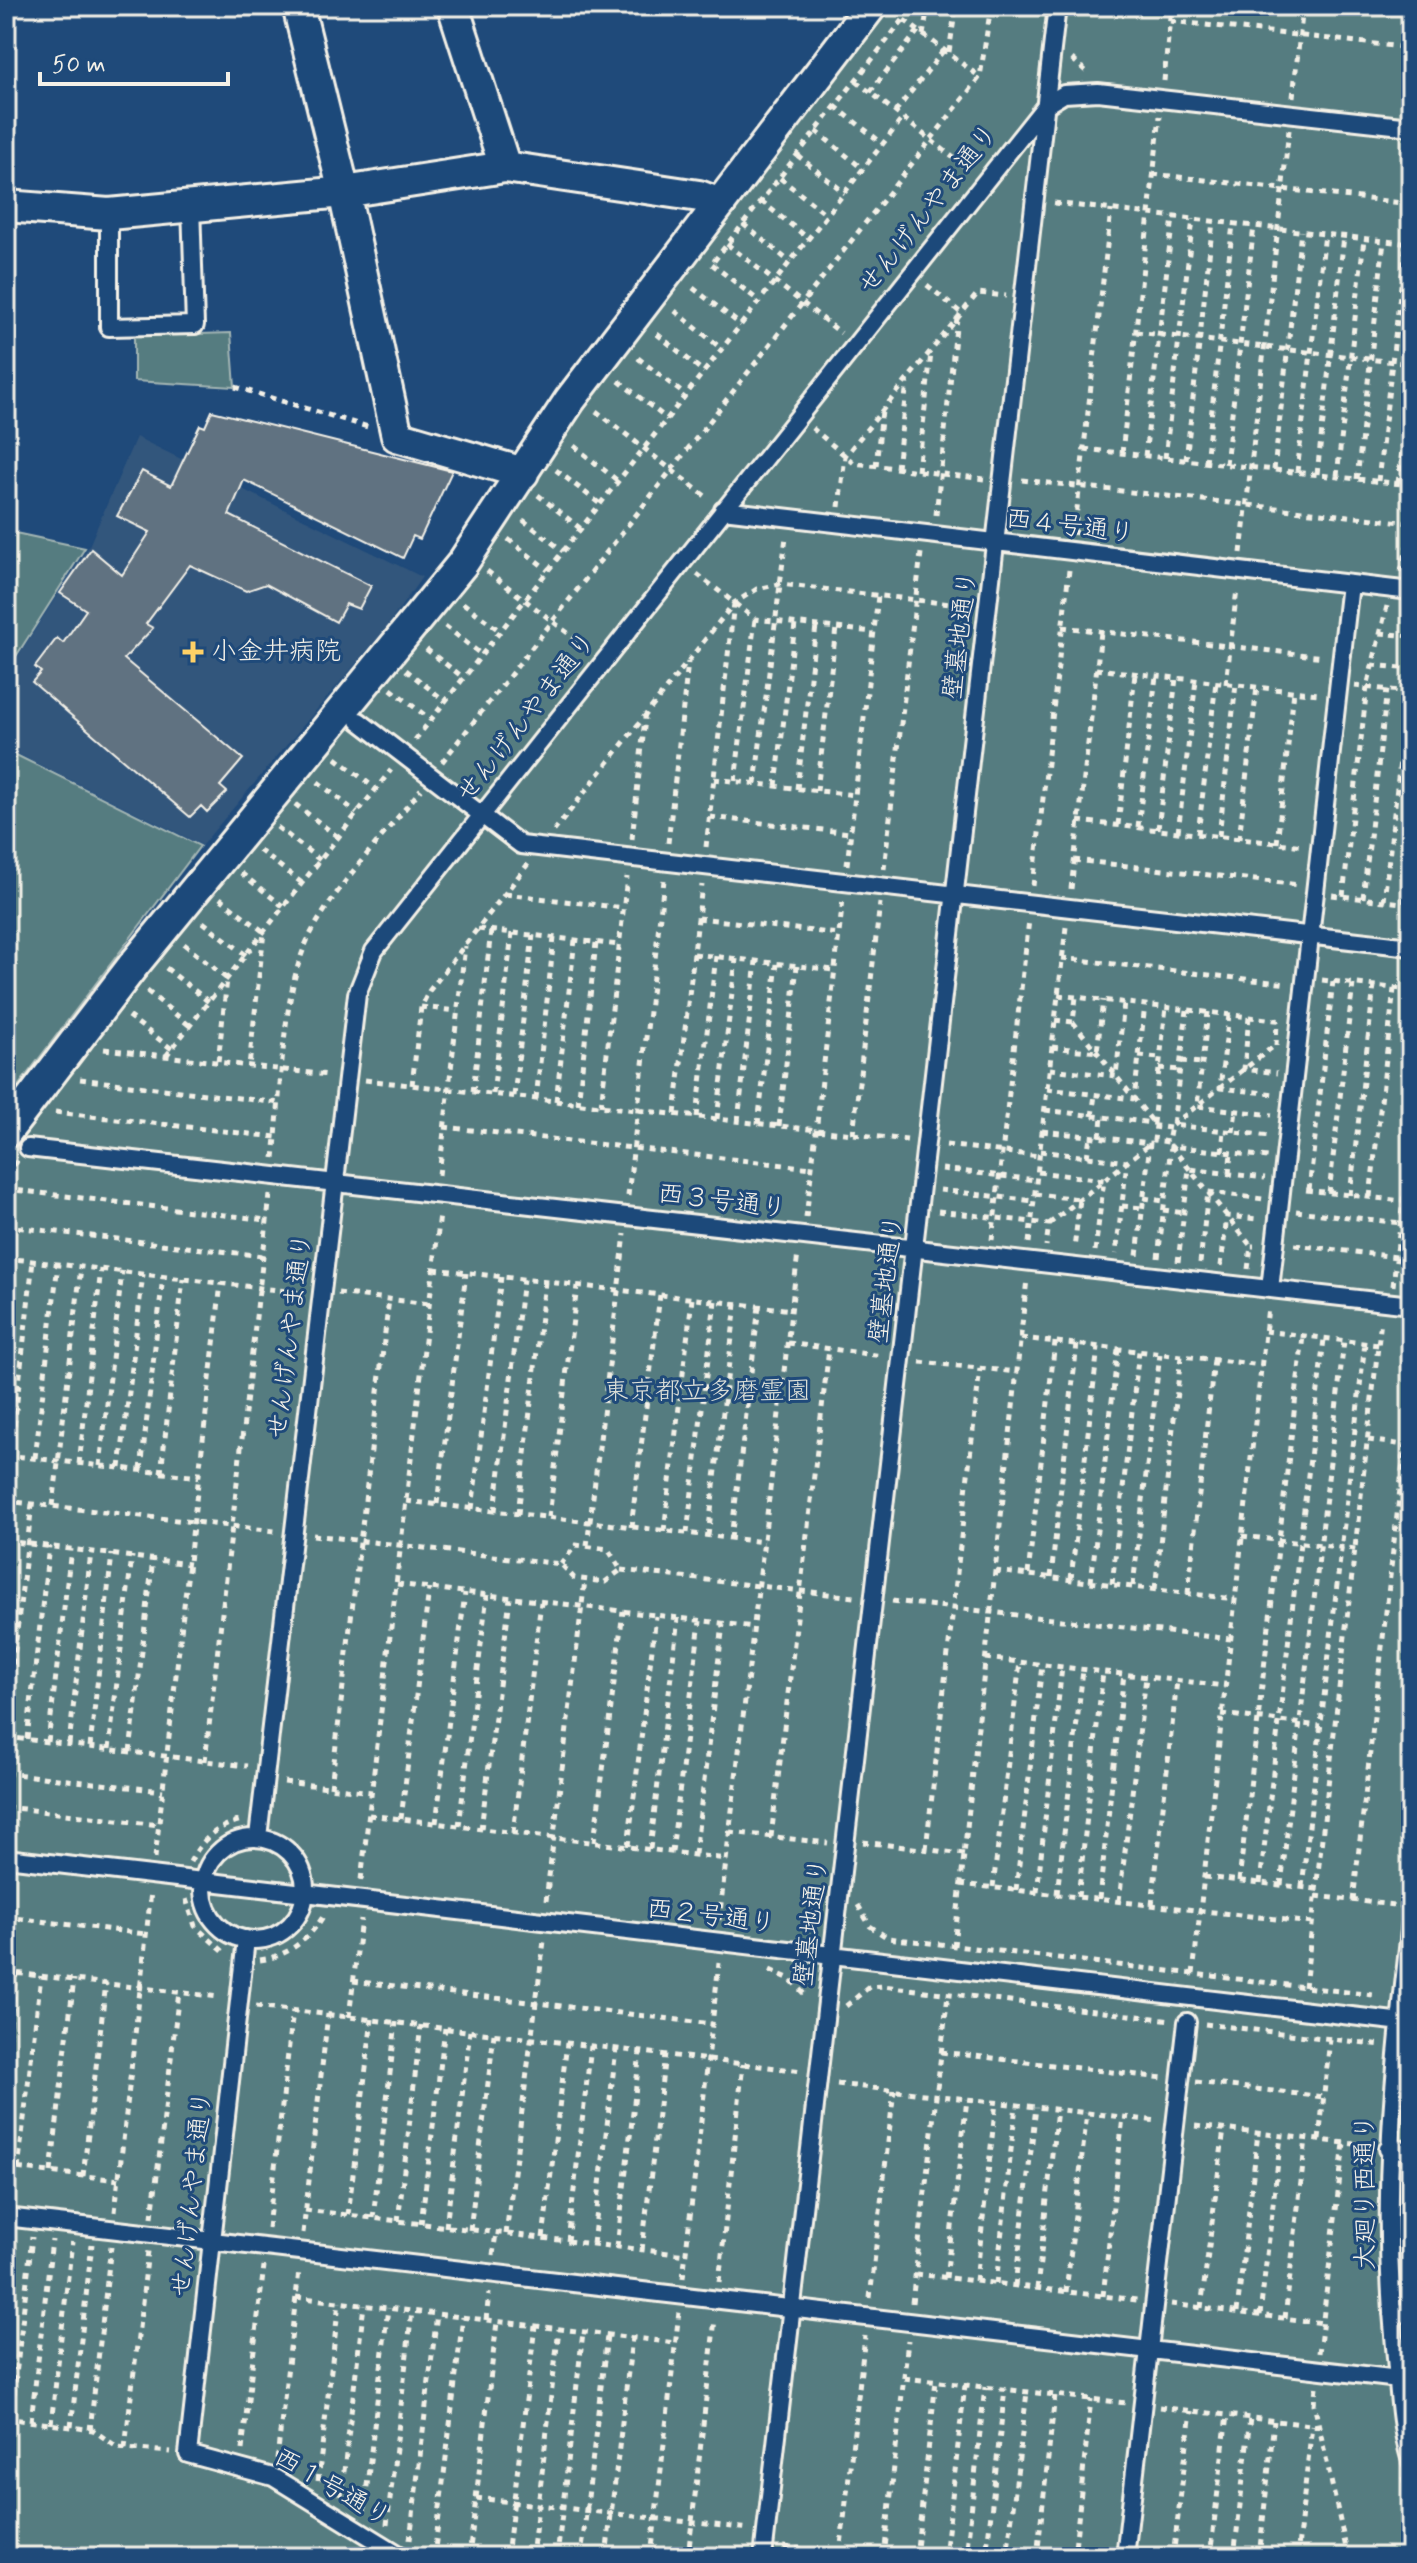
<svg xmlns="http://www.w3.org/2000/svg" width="1417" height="2563" viewBox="0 0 1417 2563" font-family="Mynerve,'Klee One',sans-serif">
<rect width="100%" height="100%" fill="#1f4a7a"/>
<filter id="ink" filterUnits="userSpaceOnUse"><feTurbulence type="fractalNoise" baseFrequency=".0125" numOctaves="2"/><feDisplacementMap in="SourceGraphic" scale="16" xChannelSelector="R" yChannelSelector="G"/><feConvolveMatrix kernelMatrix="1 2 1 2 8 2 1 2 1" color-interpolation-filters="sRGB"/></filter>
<g filter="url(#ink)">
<path fill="#33567c" d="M136,437L422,577L385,629L202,845L6,748V675L89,546Z"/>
<path fill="#557b80" stroke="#a4b6b4" stroke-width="2" d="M885,6H1411V2557H6V1156L147,969L482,556L538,480L577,408Z
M231,333L235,387L134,381V336Z
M6,531L85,548L6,672Z
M6,750L200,846L6,1102Z"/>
<path fill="#617281" stroke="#f4f1e8" stroke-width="2" d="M212,411L452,471L420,539L413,536L403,558L244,480L229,515L371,586L359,609L346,604L336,622L266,584L246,591L190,565L146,624L153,628L124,659L243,759L220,786L227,792L207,812L201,806L190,817L32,682L41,672L35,667L57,638L63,643L86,610L60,593L91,549L122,575L150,532L117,516L142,471L171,486L200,425L205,427Z"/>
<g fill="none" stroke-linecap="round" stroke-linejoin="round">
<g stroke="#f4f1e8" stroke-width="22">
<path id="service" d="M109,214V327L195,325L191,206
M723,510L1411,591
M359,721L521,845L1411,947
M28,1148L1411,1305
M1270,1289L1350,584
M258,1837L357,994L374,951L1046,105L1064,94L1098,92L1411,127
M203 1889a51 51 0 1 1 102 0a51 51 0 1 1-102 0Z
M6,1858L1411,2023
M1411,1922C1394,2070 1380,2197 1395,2347C1399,2384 1399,2425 1411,2461
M246,1939L188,2454L273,2477L403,2557
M1388,2149L1411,2150
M6,2217L1399,2379
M1392,2314L1411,2313
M763,2557L1057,6
M1125,2557L1187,2022"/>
</g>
<g stroke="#f4f1e8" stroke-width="36">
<path id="minor" d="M298,6L344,192L397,436L523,473
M453,6L505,167
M6,206L109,214L344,192L505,167L699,196L720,204
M6,1132L132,967L462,564L570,400L871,6"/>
</g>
<path stroke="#f4f1e8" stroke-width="5" stroke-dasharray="6 6" stroke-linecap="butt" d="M1364,6L1411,11
M904,20L980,77
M1170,21L1411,48
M923,35L928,6
M949,52L956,6
M1072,59L1088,73
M856,81L969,170
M1164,81L1171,6
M870,92L918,31
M1293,97L1303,6
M835,106L883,144
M895,112L944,50
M816,131L863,169
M797,155L845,193
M1153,174L1411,204
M780,178L827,215
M761,201L809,239
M1054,203L1411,244
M743,224L790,262
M727,244L841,333
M714,261L903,20L906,6
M712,264L759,301
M927,285L961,313
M693,288L741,325
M675,311L722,349
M1136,332L1411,364
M657,334L704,372
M638,358L685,395
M619,381L667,419
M235,387L368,427
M596,411L709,499
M812,428L854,463L984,479
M574,446L618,481
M1084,449L1411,485
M1122,453L1160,116
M1145,456L1173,217
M1165,458L1193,219
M1186,460L1213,221
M1206,462L1233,224
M1226,464L1254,226
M876,466L882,411
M897,468L907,382
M556,470L600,504
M1274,470L1301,231
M918,471L931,353
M1297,472L1325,234
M1317,474L1344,236
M1337,476L1364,239
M1357,479L1384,241
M1022,480L1411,523
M1378,481L1406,243
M1398,483L1411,378
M538,495L581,529
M839,507L845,456L978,293L1006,296
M936,515L957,318
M523,520L563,551
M1074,535L1111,210
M508,539L548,570
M1241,553L1289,130
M487,571L590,650
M1401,572L1411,530
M697,574L755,619L873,632
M463,603L500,631
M445,626L482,655
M1062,627L1324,657
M1380,633L1411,636
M426,649L464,678
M1372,665L1411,669
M1096,669L1318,694
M406,670L445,701
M1226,684L1237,589
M1355,686L1409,692
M391,689L431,720
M415,740L903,118
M336,758L376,789
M442,762L980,77L991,6
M714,779L855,795
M735,781L755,619
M318,782L357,813
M755,784L786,537
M776,786L795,624
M797,789L816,626
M817,791L836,628
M295,804L338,837
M710,817L850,833
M1078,821L1304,846
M1118,825L1135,674
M277,827L320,860
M1138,827L1156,676
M1158,829L1176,678
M554,831L734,603L757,589L780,584L968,606
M1178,832L1196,680
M1198,834L1216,682
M1219,836L1236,684
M632,839L645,718
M1239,839L1257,687
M668,843L688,662
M1277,843L1294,691
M706,847L734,603
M259,850L302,883
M1074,860L1300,885
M847,865L878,596
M884,869L921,553
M241,873L284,907
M1033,886L1069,570
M1071,889L1101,632
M505,894L624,908
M1332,895L1411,904
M1343,896L1367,687L1387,606
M220,898L264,932L249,1066
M1363,898L1387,689
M1384,901L1408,691
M1404,903L1411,843
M698,918L839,934
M203,922L246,955
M478,929L619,945
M184,944L227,979L218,1062
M694,954L834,970
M1062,958L1288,984
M166,968L209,1002
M1322,980L1411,990
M147,991L190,1026
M1058,995L1284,1021
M421,1007L457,1011
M1187,1010L1173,1125L1270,1136
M1208,1012L1197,1106L1272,1115
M1229,1015L1220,1088L1275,1094
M128,1016L172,1049
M1249,1017L1244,1069L1277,1073
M1055,1020L1073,1022L1076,997
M1073,1022L1152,1121
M1276,1046L1277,1020
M1052,1047L1097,1052L1103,1000
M104,1049L328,1075
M166,1056L391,770
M1139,1056L1160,1058
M1181,1061L1202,1063
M1159,1068L1180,1070
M1050,1069L1116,1076L1124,1003
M80,1079L280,1103
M365,1080L907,1140
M412,1085L421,1007L429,991L528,864
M1047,1089L1134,1099L1145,1005
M473,1092L491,930
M493,1094L512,933
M514,1096L533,935
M536,1099L554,938
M556,1101L575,940
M578,1104L596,943
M601,1106L627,877
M1045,1110L1153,1123L1166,1007
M55,1112L276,1137
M675,1114L702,885
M1092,1116L1095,1095
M697,1117L716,956
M717,1119L736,959
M738,1121L756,961
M758,1124L777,964
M779,1126L797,966
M444,1127L812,1168
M1170,1128L1156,1126L1154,1140L1168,1142L1171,1126L1274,1046
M1042,1131L1150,1143L1137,1256
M1233,1132L1236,1111
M853,1134L880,903
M1100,1137L1102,1117
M946,1145L1039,1156
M1171,1146L1251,1246
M1040,1151L1127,1162L1116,1254
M1222,1152L1224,1131
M1087,1157L1090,1136
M274,1158C281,1094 281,991 310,935C338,883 384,836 421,789
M942,1169L1036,1180
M1038,1172L1104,1180L1095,1251
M1229,1174L1231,1153
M6,1175L18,1160
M439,1175L465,946
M6,1189L267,1220
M940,1190L1034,1201
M1306,1190L1411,1202
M1309,1190L1333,981
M1329,1193L1353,984
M1035,1194L1080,1199L1074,1249
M1350,1195L1374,986
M628,1196L664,880
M1370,1197L1394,989
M1144,1198L1164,1201
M1122,1206L1143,1208
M1163,1210L1184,1213
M938,1211L1049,1224L1046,1246
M1296,1211L1401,1223
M806,1218L843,899
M1049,1224L1152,1142
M6,1226L263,1256
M992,1240L1029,920
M1029,1243L1066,927
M1295,1245L1397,1257
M6,1258L303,1293
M1158,1258L1171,1146L1268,1157
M1178,1262L1189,1169L1265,1178
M1200,1263L1208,1192L1263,1199
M1221,1266L1227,1216L1258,1219
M434,1269L792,1310
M1248,1269L1251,1246H1254
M1393,1286L1411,1132
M338,1293L429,1304
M6,1304L11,1259
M1265,1331L1379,1345
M1021,1338L1262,1365
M788,1343L882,1356
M920,1362L1017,1372
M1368,1440L1411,1446
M6,1455L199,1477
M35,1458L58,1264
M79,1464L101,1269
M100,1466L122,1271
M120,1468L143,1274
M141,1470L163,1276
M161,1473L183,1279
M6,1497L33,1261
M6,1501L275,1531
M406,1501L764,1542
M437,1504L466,1273
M53,1506L81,1267
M472,1509L501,1277
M495,1511L523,1279
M518,1514L545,1282
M549,1517L577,1286
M631,1527L660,1295
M664,1531L692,1299
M687,1533L715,1301
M313,1535L561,1564L574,1578L605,1582L621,1570L608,1549L576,1545L561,1564
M708,1536L736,1304
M1242,1536L1356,1549
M731,1539L759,1306
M6,1541L189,1564
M587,1546L625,1234
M621,1570L854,1597
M995,1571L1235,1599
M1028,1574L1055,1342
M1051,1577L1077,1344
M1071,1579L1098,1347
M1091,1582L1118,1349
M397,1584L754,1627
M1112,1584L1139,1351
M1133,1586L1160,1354
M1155,1589L1181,1356
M1188,1593L1214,1360
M892,1601L1231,1639
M985,1658L1225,1686
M1222,1714L1320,1726
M6,1724L32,1504
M6,1737L247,1766
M27,1739L49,1546
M48,1742L71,1549
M69,1744L91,1552
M90,1747L112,1554
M109,1749L132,1556
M130,1752L153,1559
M205,1761L270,1195
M6,1773L163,1791
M284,1782L372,1792
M331,1787L389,1299
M6,1807L159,1825
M369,1815L727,1859
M401,1819L429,1589
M436,1823L465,1593
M459,1826L487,1595
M481,1829L510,1598
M730,1832L828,1843
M513,1833L541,1602
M771,1837L829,1349
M594,1842L623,1611
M863,1842L964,1854
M628,1846L656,1616
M650,1849L678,1618
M926,1849L980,1368
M672,1852L700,1621
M695,1854L723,1624
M155,1858L221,1283
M190,1862C202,1839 217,1826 242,1820
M1204,1877L1317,1889
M361,1880L440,1214
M1239,1881L1303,1336
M1260,1883L1324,1339
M960,1884L1313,1923
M1281,1885L1344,1341
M993,1887L1020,1662
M1302,1887L1365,1343
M1016,1890L1042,1665
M1037,1892L1062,1667
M1057,1894L1083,1670
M1316,1896L1402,1906
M1078,1897L1103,1672
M186,1899L195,1926L225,1953
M1099,1899L1124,1674
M546,1901L585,1580
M1119,1901L1146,1677
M1353,1901L1405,1445
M858,1905L870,1926L888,1938L1373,1995
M1152,1905L1177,1681
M1402,1907L1411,1834
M6,1917L146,1934
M719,1920L798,1253
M954,1946L1027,1279
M260,1960C289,1956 310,1938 324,1915
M770,1970L790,1979L806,1996
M6,1972L219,1997
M1193,1974L1268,1307
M353,1981L712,2024
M1305,1987L1381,1320
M256,2006L802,2071
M846,2006L869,1987L883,1986L1171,2020
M349,2017L361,1919
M1205,2024L1382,2045
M941,2052L1163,2078
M6,2061L16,1973
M1196,2082L1324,2097
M837,2084L1157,2121
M1195,2126L1372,2146
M1319,2140L1330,2039
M6,2167L119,2180
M18,2169L41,1976
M51,2172L74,1979
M83,2176L106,1983
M305,2210L686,2255
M115,2212L151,1892
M348,2215L372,2019
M152,2217L179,1992
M373,2218L396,2022
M398,2221L421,2025
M421,2224L445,2028
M446,2227L470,2031
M268,2228L293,2010
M470,2230L494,2034
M303,2233L328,2014
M506,2234L544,1941
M543,2238L567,2043
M568,2241L591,2046
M593,2244L616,2049
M617,2247L640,2052
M642,2250L665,2054
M493,2255L496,2233
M916,2274L1137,2300
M683,2278L719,1963
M946,2278L967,2099
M6,2281L11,2235
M976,2281L996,2102
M719,2282L743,2064
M996,2284L1016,2105
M1015,2286L1036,2107
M1037,2289L1057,2109
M1066,2292L1087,2113
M1103,2296L1123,2117
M296,2297L676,2343
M870,2298L894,2090
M912,2303L948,1994
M1171,2304L1323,2323
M1201,2308L1224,2129
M1237,2312L1258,2133
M1260,2315L1281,2136
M1285,2318L1306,2139
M486,2320L489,2293
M1319,2353L1344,2143
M904,2378L1126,2403
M1316,2387L1314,2404L1348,2557
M1159,2407L1319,2426
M6,2418L93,2430L117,2447L170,2452
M11,2418L32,2237
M31,2421L52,2240
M51,2424L72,2242
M71,2427L92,2244
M90,2430L111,2246
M125,2448L148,2251
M242,2450L264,2266
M277,2459L299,2271
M1403,2477L1411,2511
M318,2481L339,2302
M341,2496L364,2305
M476,2498L750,2529
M364,2511L388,2308
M387,2525L412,2311
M410,2540L437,2314
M784,2547L870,2557
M840,2554L865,2336
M434,2557L463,2317
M469,2557L497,2322
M507,2557L535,2326
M532,2557L559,2329
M557,2557L583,2332
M581,2557L607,2335
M606,2557L632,2338
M651,2557L679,2312
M688,2557L715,2319
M884,2557L908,2340
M916,2557L936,2381
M945,2557L965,2385
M966,2557L985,2387
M986,2557L1005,2389
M1007,2557L1027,2392
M1037,2557L1055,2395
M1074,2557L1091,2399
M1173,2557L1191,2411
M1210,2557L1227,2415
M1234,2557L1250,2418
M1259,2557L1274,2421
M1297,2557L1312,2425"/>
<use href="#service" stroke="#1f4a7a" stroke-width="16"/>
<use href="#minor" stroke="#1f4a7a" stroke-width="30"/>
</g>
</g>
<path fill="#ffd166" stroke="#1f4a7a" stroke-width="3" d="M189 640h8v8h8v8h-8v8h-8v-8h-8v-8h8z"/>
<g text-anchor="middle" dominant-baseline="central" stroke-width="6" stroke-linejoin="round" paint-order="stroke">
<g font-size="26" fill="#f4f1e8" stroke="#1f4a7a">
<text transform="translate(929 210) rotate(-52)">せんげんやま通り</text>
<text transform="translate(1070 527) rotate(7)">西４号通り</text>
<text transform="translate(961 635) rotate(-83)">壁墓地通り</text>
<text transform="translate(527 718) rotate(-52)">せんげんやま通り</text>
<text transform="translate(722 1202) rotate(7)">西３号通り</text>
<text transform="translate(887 1279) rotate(-83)">壁墓地通り</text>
<text transform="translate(291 1336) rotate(-83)">せんげんやま通り</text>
<text transform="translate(711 1917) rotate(7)">西２号通り</text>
<text transform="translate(812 1922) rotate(-83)">壁墓地通り</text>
<text transform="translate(1366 2192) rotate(-90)">大廻り西通り</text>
<text transform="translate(193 2194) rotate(-84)">せんげんやま通り</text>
<text transform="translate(332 2488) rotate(30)">西１号通り</text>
</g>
<g font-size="26" fill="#f4f1e8" stroke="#1f4a7a" text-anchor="start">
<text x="211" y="652">小金井病院</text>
</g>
<g font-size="26" fill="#dcdfd8" stroke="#1f4a7a">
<text x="707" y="1392">東京都立多磨霊園</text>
</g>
</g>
<rect width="1417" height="2563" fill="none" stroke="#1f4a7a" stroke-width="32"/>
<rect x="16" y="16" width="1385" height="2531" fill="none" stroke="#f4f1e8" stroke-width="3" filter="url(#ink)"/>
<path d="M40 72v12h188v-12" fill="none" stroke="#f4f1e8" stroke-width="4"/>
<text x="52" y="72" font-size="24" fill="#f4f1e8" stroke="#1f4a7a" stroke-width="6" paint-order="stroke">50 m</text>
</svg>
